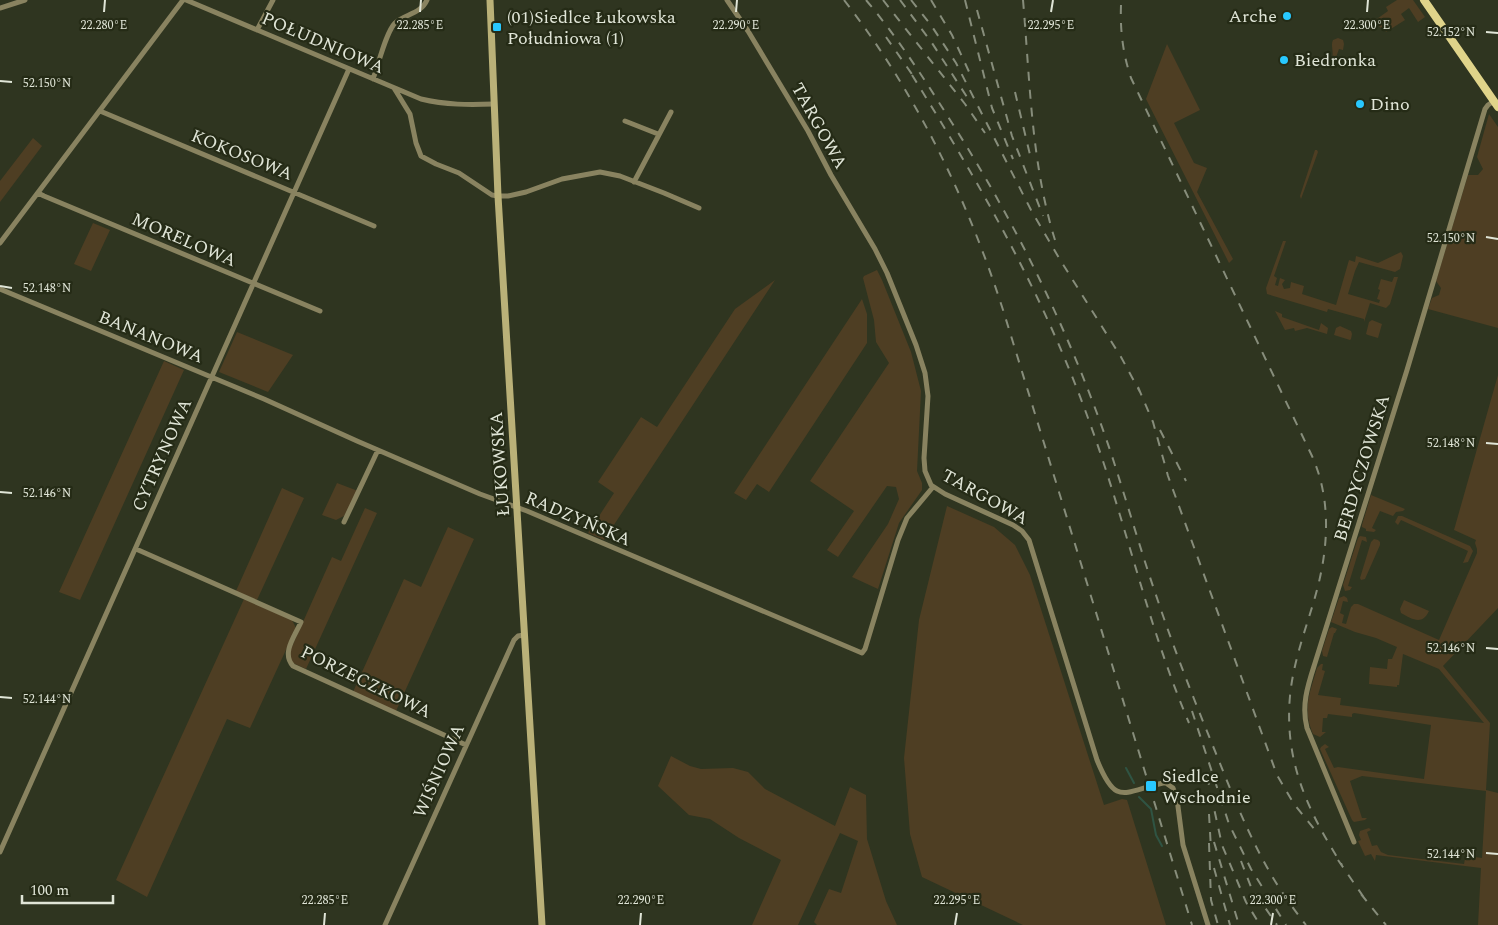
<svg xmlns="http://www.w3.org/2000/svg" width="1498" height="925" viewBox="0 0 1498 925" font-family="Spectral,serif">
<rect width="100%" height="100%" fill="#2f3520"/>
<path fill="#4e3e23" d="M1397,0H1413L1425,17L1418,22L1409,8L1401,14L1405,20L1386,32L1383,27L1381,28L1374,21L1388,11L1386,7Z
M1338,38L1343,40L1344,44L1343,50L1339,49L1334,63L1331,62C1335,52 1330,46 1333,40Z
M1167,44L1200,110L1174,123L1194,163L1207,168L1197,192L1233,259L1229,263L1146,99Z
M1489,114L1498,127V328L1428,309L1432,298L1439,295L1441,288L1436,281L1468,175H1478L1483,169L1477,157Z
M33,138L42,146L0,202V181Z
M1315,150H1317L1318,152L1301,199L1300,196Z
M93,223L110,230L91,271L74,264Z
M1283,241H1286L1274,276L1277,278L1275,285L1278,286L1280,278L1285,280L1282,284L1284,289L1290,288L1291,282L1304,286L1302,294L1336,305L1349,260L1355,262L1356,256L1378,263L1401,252L1403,256L1400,269L1395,272L1359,262L1355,271L1348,294L1379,303L1380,300L1377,299L1380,290L1378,289L1381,279L1392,282L1394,277H1398L1390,304L1386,308L1370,303L1364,322V319L1328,309L1327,312L1267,294L1266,288Z
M877,270L882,280L911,352L921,391L917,471L922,483V490L899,523L878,589L852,577L888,524L899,499L896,487L887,486L838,557L827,550L854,511L810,481L889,363L876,342L874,320L863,278L864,276Z
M775,280L604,540L588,533L614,493L598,482L641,417L657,427L735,309Z
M862,299L867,314V343L769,492L757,484L746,500L734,493Z
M1275,311L1282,314V317L1319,330L1321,323L1328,328L1327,334L1307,328L1295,331L1294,328L1285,330Z
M1372,320L1382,324L1378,338L1368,335L1366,334L1369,322Z
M1340,326L1351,331L1352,334L1351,339L1350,340L1334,335L1336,328Z
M237,332L293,355L268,392L219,372Z
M164,361L184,370L80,600L59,592Z
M1498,375V608L1443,666L1490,723L1486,790L1498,793V925H1478L1481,868L1376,855L1375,861L1371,854L1365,856L1358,841L1361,840L1359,835L1360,831L1369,828L1371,830L1367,832L1372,846L1377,845L1381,852L1388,855L1464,864L1465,859L1468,856L1482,858L1486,791L1362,776L1350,781L1362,818H1367L1365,820L1354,822L1352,820L1320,749L1321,747L1325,744L1329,747L1325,749L1334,768L1338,767L1424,779L1431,725L1354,713L1352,714V717L1328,714L1327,718H1323L1322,732H1326L1320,737L1313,734C1302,708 1310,693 1317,668L1321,664H1323L1322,670L1325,671L1318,695L1341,698L1340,705L1484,723L1439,669L1403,654L1399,685H1397V687L1369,684L1370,667L1387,669L1388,659H1392L1397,647L1376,638L1355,632L1331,622L1339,598L1344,596L1347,598L1348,602L1343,601L1340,613L1344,615L1342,623L1346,624L1351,607L1354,604H1358L1439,640L1477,553V549L1475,543L1476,540L1454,530Z
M337,483L358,491L344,516L336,520L322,515Z
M282,488L304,498L257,600L236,591Z
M1371,495L1405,509L1403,511L1396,512L1393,516L1380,511L1372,528L1376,530L1374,532L1366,531V529L1362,527V525Z
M947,506L994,527L1015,545L1030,575L1104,805L1122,799L1127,800L1166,925H1023L922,877L910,834L904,758L919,620Z
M365,508L377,513L306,669L293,663L290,660V651L332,557L341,561Z
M1398,516H1402L1470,546L1473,551L1468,562L1463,563L1468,551L1401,520L1398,525L1395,522Z
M448,527L474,539L396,711L353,692L404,579L421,587Z
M1360,536L1366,537L1367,542L1362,540L1348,586L1352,587L1350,590L1345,591L1343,585L1358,538Z
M1374,539L1378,540L1380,542V545L1365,579L1361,580L1360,578L1371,542Z
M244,599L292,620L296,628L250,728L227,719L147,897L116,880Z
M1404,600L1429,611C1422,626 1412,619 1401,613L1400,609Z
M1332,627L1337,629L1335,633H1334L1327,657L1323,656L1322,651L1329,629Z
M671,756L690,766L701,769L733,768L748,772L765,789L835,826L850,787L866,795L867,839L886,901L897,925H817L814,922L829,889L841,893L858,841L840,833L798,925H752L781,860L739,838L710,819L689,815L658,786Z"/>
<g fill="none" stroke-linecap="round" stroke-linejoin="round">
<path stroke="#2f5443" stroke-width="2" d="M1126,768L1134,783
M1139,797L1151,809L1156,835L1162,846"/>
<path stroke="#898360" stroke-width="5" d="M186,0L421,99C446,105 469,105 494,104
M727,0L748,31L808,131L831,175L875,249L887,273L916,345L925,373L928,396L924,458L925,471L931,485L945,494L1013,525L1022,531L1029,540L1097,760C1116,807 1123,792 1163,783H1166L1173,788L1177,799L1183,845L1208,925
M0,8L25,0
M257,30L273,0
M373,79C378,66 386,32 395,23C405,14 421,14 427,0
M394,88L410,114L416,143L421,156L436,164L459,173L492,195L498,196H508L526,192L562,179L600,172L620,176L664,193L699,208
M100,111L374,226
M625,121L658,134
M634,182L671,112
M38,193L44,196L320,311
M0,243L183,0
M0,289L264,399L357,441L480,494L527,511L862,653L865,649L898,540L907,518L933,487
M344,522L378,450
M136,549L301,622C295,636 281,653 293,666L466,745
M1354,842L1307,728C1301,705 1308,685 1315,663L1407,370L1485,109L1488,105L1494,101
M0,852L349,69
M385,925L514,640L518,636L524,635"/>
<path stroke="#bab178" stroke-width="7" d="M490,0L498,196L542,925"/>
<path stroke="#e0d48a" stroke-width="8" d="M1424,0L1498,107"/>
<path stroke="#878d7b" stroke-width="2" stroke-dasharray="9 9" stroke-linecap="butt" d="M844,0C917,94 968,200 1004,313L1192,925
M866,0C898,38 925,80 952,123C1018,227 1072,337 1111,453C1127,502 1141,552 1158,601C1175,652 1195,702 1215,751C1231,791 1247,832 1268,869C1279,889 1292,907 1306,925
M883,0L965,104L985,133
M900,0L932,43L967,97
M911,0L931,25L956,63L1031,210L1059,258L1121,357L1140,392
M931,0L952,35L971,76
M965,0L992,108L1013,159
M1023,0C1030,80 1031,163 1055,240
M1121,5C1120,31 1123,54 1131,78L1312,456C1333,503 1328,555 1313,604C1304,634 1293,664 1290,696C1284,762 1308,811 1342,865
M977,10L1012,136L1043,216
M886,37L916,80
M912,75C980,184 1044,296 1088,418C1125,518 1147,624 1189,723
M1015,92L1031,159
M1138,387L1153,422L1168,476L1277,775L1294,804L1315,830
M1160,430L1186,481
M1192,711L1229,824L1251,869L1286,925
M1207,776L1222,845L1246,902L1260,925
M1209,814L1211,849
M1214,842L1239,925
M1209,843L1211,900L1218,925
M1338,860L1365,899
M1241,861L1251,887L1277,925
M1214,868L1230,925
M1361,894L1386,925"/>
</g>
<path fill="none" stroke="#e0e5d7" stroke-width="2" d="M104,12L105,0M420,12L421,0M736,12L737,0M1051,12L1053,0M1367,12L1368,0M1486,32L1498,33M0,81L12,82M1486,237L1498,239M0,286L12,288M1486,443L1498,444M0,492L12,493M1486,648L1498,649M0,697L12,698M1486,853L1498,854M324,925L325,913M640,925L641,913M955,925L957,913M1271,925L1273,913"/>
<g fill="#28c8ff" stroke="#252b16" stroke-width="2">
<circle cx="1287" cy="16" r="5"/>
<rect x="492" y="22" width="10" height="10" rx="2.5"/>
<circle cx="1284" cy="60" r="5"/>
<circle cx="1360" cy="104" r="5"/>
<rect x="1145" y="780" width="12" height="12" rx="2.5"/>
</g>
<g text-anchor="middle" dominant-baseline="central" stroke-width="4.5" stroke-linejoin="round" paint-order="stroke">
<g font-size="18" fill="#e0e5d7" stroke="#252b16" text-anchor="start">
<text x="1277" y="16" text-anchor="end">Arche</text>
<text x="507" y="17">(01)Siedlce Łukowska<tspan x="507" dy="21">Południowa (1)</tspan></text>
<text x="1294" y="60">Biedronka</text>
<text x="1370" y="104">Dino</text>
<text x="1162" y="776">Siedlce<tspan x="1162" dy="21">Wschodnie</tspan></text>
</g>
<g font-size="18" fill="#e0e5d7" stroke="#252b16">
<text transform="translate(323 43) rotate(23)">POŁUDNIOWA</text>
<text transform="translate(819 126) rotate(61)">TARGOWA</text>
<text transform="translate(242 155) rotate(22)">KOKOSOWA</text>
<text transform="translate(184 240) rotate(23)">MORELOWA</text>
<text transform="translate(151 337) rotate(22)">BANANOWA</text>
<text transform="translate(162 455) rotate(-66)">CYTRYNOWA</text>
<text transform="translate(500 464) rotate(-94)">ŁUKOWSKA</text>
<text transform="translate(1362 468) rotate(-73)">BERDYCZOWSKA</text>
<text transform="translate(985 497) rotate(29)">TARGOWA</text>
<text transform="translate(578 519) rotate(23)">RADZYŃSKA</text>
<text transform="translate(366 682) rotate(26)">PORZECZKOWA</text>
<text transform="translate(439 771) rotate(-66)">WIŚNIOWA</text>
</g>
</g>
<g font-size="12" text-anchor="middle" fill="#e0e5d7" stroke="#252b16" stroke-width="4.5" stroke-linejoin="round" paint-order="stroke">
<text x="104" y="29">22.280°E</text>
<text x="420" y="29">22.285°E</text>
<text x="736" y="29">22.290°E</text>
<text x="1051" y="29">22.295°E</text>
<text x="1367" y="29">22.300°E</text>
<text x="1451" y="36">52.152°N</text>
<text x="47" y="87">52.150°N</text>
<text x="1451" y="242">52.150°N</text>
<text x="47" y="292">52.148°N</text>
<text x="1451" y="447">52.148°N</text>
<text x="47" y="497">52.146°N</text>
<text x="1451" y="652">52.146°N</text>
<text x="47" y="703">52.144°N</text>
<text x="1451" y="858">52.144°N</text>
<text x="325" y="904">22.285°E</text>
<text x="641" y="904">22.290°E</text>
<text x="957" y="904">22.295°E</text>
<text x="1273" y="904">22.300°E</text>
</g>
<path d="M22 895v8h91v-8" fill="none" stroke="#e0e5d7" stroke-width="2.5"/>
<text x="30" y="895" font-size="15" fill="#e0e5d7" stroke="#252b16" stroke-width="4" paint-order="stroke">100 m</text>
</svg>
